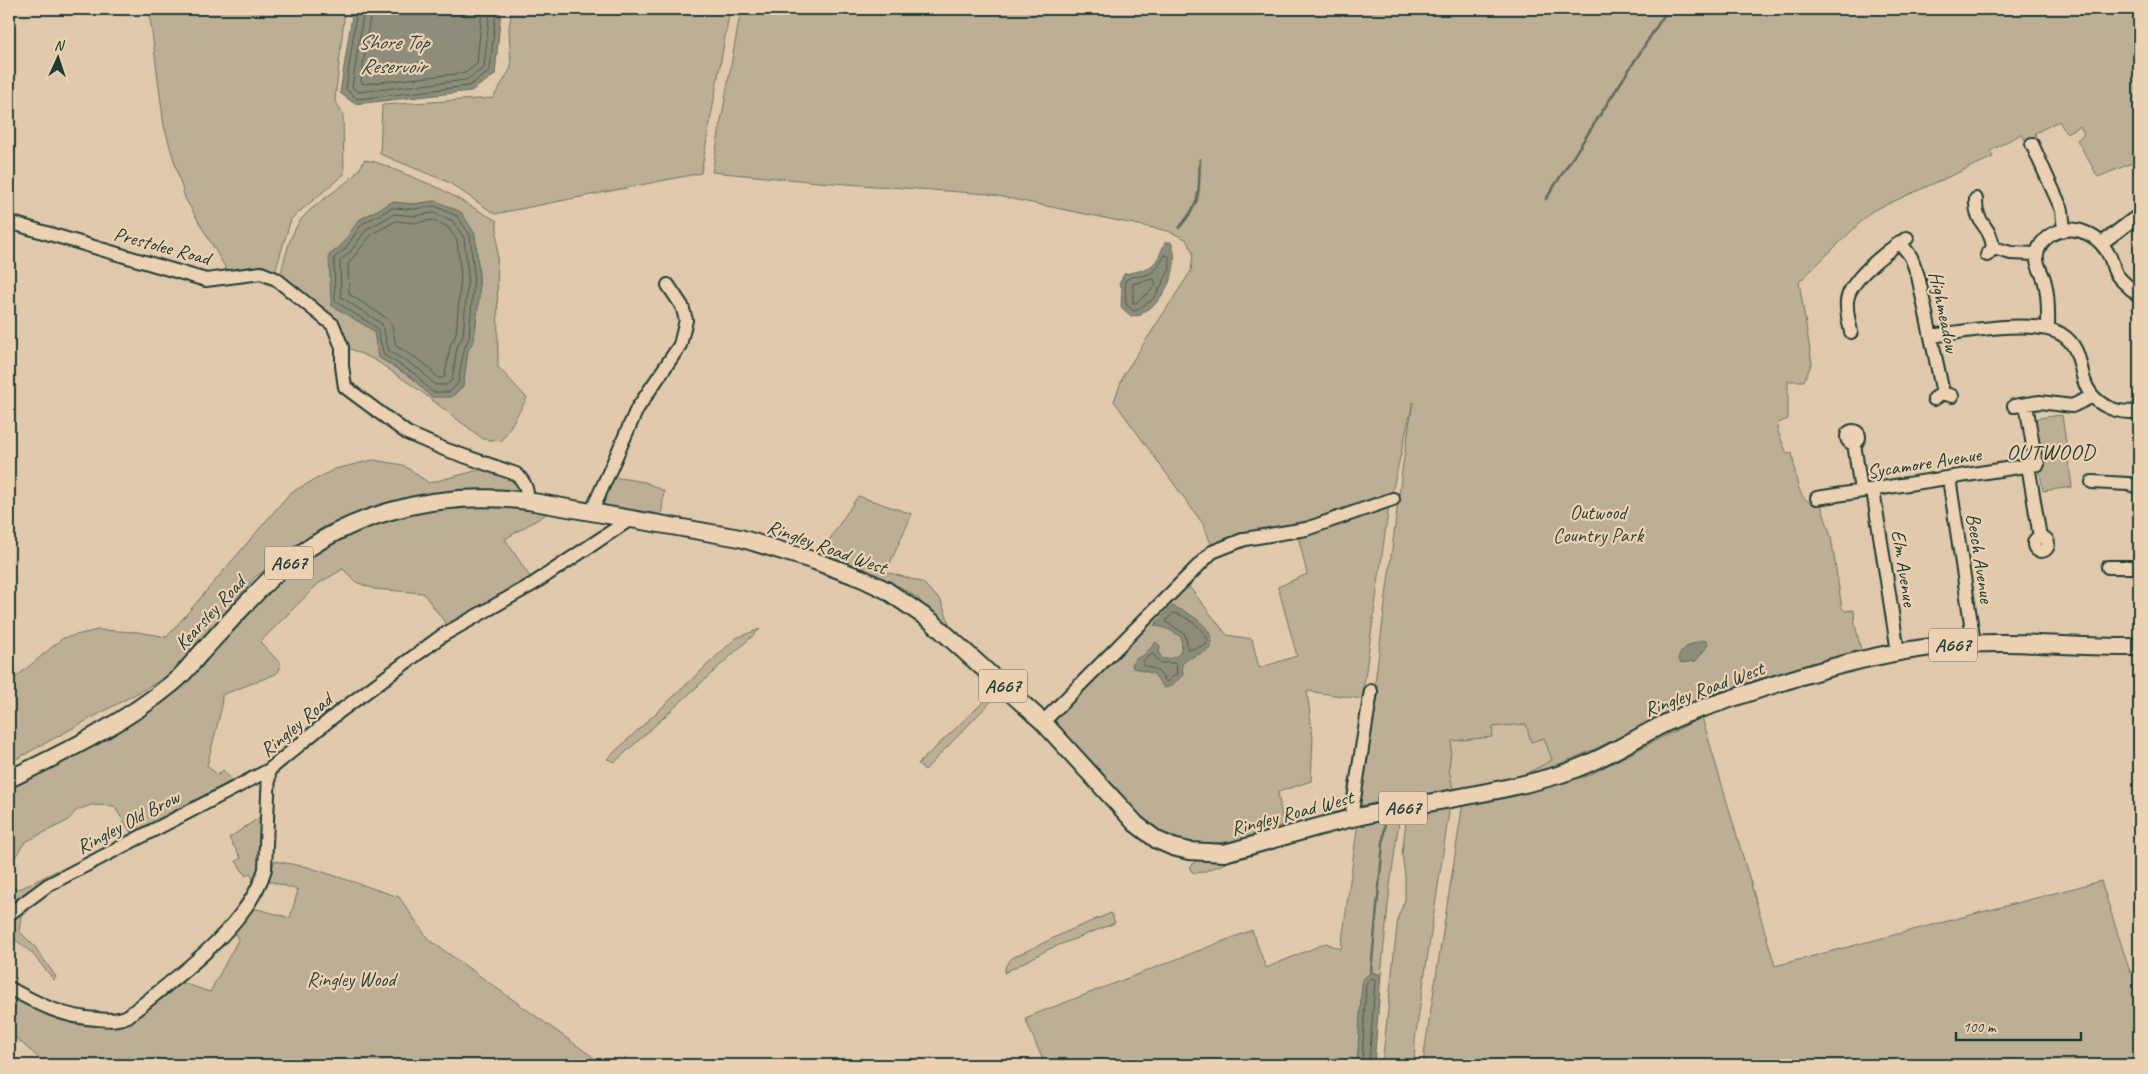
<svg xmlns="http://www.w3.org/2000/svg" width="2148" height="1074" viewBox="0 0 2148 1074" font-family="Caveat,sans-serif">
<rect width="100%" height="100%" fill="#e0c9ac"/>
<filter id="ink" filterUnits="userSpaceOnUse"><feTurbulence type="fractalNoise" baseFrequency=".02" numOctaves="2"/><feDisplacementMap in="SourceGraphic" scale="10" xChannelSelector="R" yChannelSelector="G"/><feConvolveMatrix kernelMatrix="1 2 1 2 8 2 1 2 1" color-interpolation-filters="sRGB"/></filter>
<g filter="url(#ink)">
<path fill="#cebca1" d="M1526,724L1544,737L1554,767L1453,789L1449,769L1452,741L1493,727Z"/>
<path fill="#bcaf95" stroke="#6e7664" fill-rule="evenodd" d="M149,9H345L335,100L343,115L344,174L291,219L275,272L258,268L228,272L185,198L164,126Z
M512,9H730L701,173L495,214L448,182L380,154L382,105L493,98L511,68L509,28Z
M741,9H2139V177L2132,163L2098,177L2077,140L2084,134L2080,126L2066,133L2059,121L2035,133L2036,136L2026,141L2021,134L1990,151L1993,157L1872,211L1799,282L1812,363L1804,381H1788V419L1778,423L1777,429L1787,454L1792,453C1795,466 1795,490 1806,500C1810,503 1816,503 1821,504L1831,537L1842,608L1845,611L1854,610L1855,624L1862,654C1807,667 1750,679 1697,701C1639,724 1587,759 1526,774L1552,760L1544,738L1531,742L1526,724L1493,727L1492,737L1452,741L1449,769L1453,789L1359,806L1379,691L1375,683L1403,463L1413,402L1389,505L1362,699L1307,691L1313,738L1311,781L1278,792L1283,825C1261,832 1237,843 1213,843C1193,844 1172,840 1155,829C1144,821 1134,810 1124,801C1098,775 1074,747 1049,720L1187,584L1227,635L1252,639L1259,668L1297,656L1278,587L1307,574L1296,527C1267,531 1238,532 1212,546L1203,524L1114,401L1124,374L1191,271L1193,253L1186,239L1168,231L988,194L819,182L712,172Z
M364,160L376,162L439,188L497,221L498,367L527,398L502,441L483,439L419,390L375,360L346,347L280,276C285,259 289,236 300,221C315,200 357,182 364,160ZM436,201L475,234L479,275V298L474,340L468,350L463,386L431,397L412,378L378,357L374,331L356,319L329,255L341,246L359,220L392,202L414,204Z
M2062,415L2072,487L2043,491L2031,419Z
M373,460L403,465L429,483L487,468L515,479L520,487L513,492L477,489L442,492L375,509L323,527L255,577L172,674L9,763V683L63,638L98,630L138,632L167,637L290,493L335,469Z
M612,477L645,482L664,491L661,518L598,509Z
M858,496L912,514L886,572L922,582L941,601L951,628L922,606L919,599L899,586H892L868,573L820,554Z
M515,505L548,513L505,539L530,577L447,625L423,593L374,589L356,582L343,569L318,584L260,642L280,663V669L276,674L222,695L221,710L207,766L218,775L223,770L234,782L133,836L114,806L91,805L77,810L67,821L25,842L9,866V787L167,697L194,674L266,593L297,566L328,543L378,522L410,514L443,508Z
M760,629L615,762L607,759L736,638Z
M996,690L999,693L925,770L918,764Z
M1702,717L1775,966L2101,881L2130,972L2139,970V1065H1424V1054L1463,803L1587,776Z
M1447,808L1449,812L1415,1040L1414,1065H1382L1398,917L1405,900V876L1402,854L1407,813Z
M1400,814L1390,886L1381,975L1371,972L1357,1065H1045L1025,1018L1252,930L1266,968L1326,943L1341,949L1357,829L1361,823Z
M263,815L259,871L255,882L250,873L246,876L236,861L241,858L229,838Z
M1262,849L1203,872L1195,873L1191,871L1190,867L1198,859Z
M274,861L308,867L399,897L428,939L604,1065H47L9,1032V993L116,1025L180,982L210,992L238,940L234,931L254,908L290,918L298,890L269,881Z
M58,870L65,871L9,909V880L16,889L22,888Z
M51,889L21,917L19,931L35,947L56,977L54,980L31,952L9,935V917Z
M1111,913L1115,923L1049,949L1004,973L1006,965L1012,958L1066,932Z"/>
<path fill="#8d8d79" stroke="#616d5d" d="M353,9H501L495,75L471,91L355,104L340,93Z
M436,201L461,212L475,234L479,275V298L474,340L468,350L463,386L452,397H431L412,378L378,357L374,331L331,305L329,256L341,246L359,220L392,202L414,204Z
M1165,242H1171C1180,262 1170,287 1156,303C1152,308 1146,309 1141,315L1131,316L1121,307L1122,287L1119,285L1124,274C1151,269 1155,269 1165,242Z
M1172,606C1190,613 1216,627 1211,648C1201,655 1191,655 1182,664L1183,675L1171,686L1164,688L1154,674L1133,668L1132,664L1135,659L1144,655L1156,642L1160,646L1159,653L1162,659C1178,659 1184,653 1181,637L1170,630L1154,625Z
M1704,640L1707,642L1708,645L1696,661L1681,663L1678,658C1683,646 1692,644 1704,640Z
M1371,972L1381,975L1374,1065H1357L1362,980Z"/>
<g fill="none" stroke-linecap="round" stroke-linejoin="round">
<path stroke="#4b5d50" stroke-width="1" d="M357,9L346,89L357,99L469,86L490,71L496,9
M364,9L352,87L358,92L466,80L484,68L490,9
M371,9L361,81L363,84L465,73L477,64L482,9
M435,206L457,216L470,235L474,275L469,338L464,349L458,383L449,392H432L415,374L384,355L377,328L335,301L334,258L345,249L362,224L392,208L414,209Z
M434,213L453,221L464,238L468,275L463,336L457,347L452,380L446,385H435L419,369L389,351L382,324L341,297L340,261L350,252L367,229L394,214L414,216Z
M433,220L448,227L457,241L461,276L456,334L450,346L445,376L443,378H438L424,363L396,346L392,326L388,319L349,294L348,264L372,234L396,221L414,223Z
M1165,255L1169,256C1169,260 1170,265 1170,269C1168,273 1155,298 1151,301C1146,304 1143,305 1138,310L1133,311L1126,304L1125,281C1131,274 1141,278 1149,274C1157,271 1161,262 1165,255Z
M1154,279L1156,285C1149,294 1143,296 1136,303H1133V284Z
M1173,613C1187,615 1202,628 1208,640L1206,645L1188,650L1185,634L1166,622Z
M1153,654L1160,663H1176L1177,674L1166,682L1157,670L1143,665V661Z
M1362,1065L1366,983L1372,978L1375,981L1369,1065"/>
<path stroke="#616d5d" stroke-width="2.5" d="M1546,199L1668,9
M1179,228C1203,200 1198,194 1200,159
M1371,972L1385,822"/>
<g stroke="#1f3d34" stroke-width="16">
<path id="minor" d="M2032,144L2062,210L2064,230
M1976,199C1975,226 1991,224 1993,248L1987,255
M9,222L206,280L261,273L276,279L333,325L342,347V366L345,387L407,433L444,449L516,474C525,482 527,488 528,501
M1900,242L1911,257L1918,276L1943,393
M2102,243L2139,215
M1993,248L2011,253L2037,254
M2048,329C2048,314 2049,298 2045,283C2043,273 2035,264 2037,254C2039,243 2048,235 2057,232C2079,224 2101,237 2110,257C2113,263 2113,270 2117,275C2123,283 2132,289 2139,296
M1851,332C1849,322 1846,311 1847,301C1849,280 1889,249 1907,238
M1931,336C1963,332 2033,318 2061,334C2079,345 2079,362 2084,380C2091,404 2116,415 2139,411
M1934,399L1943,393L1952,396
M2014,406L2040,402L2072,406L2093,396
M1847 437a6 6 0 1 1 12 0a6 6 0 1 1-12 0Z
M1854,443L1861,491
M2028,465L2040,537
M1949,478L1974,643
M2092,482L2128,484L2139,487
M1873,490L1898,652
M1817,498L2038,464L2035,458L2026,404
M591,513L637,409L680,345L686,320L682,306L668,285
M2034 544a7 7 0 1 1 14 0a7 7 0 1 1-14 0Z
M2108,567H2139
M1043,722L1212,552L1245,539L1306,529L1393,499
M1351,818L1371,691
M9,914L48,885L269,770L339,712L443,635L533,584L629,520
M9,988C39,1004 62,1017 97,1019C109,1020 117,1021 128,1016C173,980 249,926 265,869L269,770"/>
</g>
<g stroke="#1f3d34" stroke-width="20">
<path id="major" d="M9,779C66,752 126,722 174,682C184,674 192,663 200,654C222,630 244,605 267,582C335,514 434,490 528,501L740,538L815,561L861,578L886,590L931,621L1043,722L1136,824L1157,840L1173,847L1189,851L1224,853C1267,842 1309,828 1353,818C1421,802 1491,795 1558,775C1609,760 1650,725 1700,709C1780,682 1864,653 1949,645C2012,639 2076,648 2139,647"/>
</g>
<use href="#minor" stroke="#ecd2b3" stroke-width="12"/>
<use href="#major" stroke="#ecd2b3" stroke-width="16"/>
</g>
</g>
<g text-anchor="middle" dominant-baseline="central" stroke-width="4.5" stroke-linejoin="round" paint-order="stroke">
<g fill="#ecd2b3" stroke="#5c6a5a" stroke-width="1">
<rect x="265" y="546.5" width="48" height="33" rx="4"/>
<rect x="1929" y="628.5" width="48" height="33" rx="4"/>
<rect x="979" y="669.5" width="48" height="33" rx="4"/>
<rect x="1379" y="791.5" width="48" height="33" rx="4"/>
</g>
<g font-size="19" font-weight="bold" fill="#1f3d34">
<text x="289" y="563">A667</text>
<text x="1953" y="645">A667</text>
<text x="1003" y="686">A667</text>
<text x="1403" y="808">A667</text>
</g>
<g font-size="20" fill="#1f3d34" stroke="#ecd2b3">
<text transform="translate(162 246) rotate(15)">Prestolee Road</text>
<text transform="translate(1944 312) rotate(78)">Highmeadow</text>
<text transform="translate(1924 463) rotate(-9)">Sycamore Avenue</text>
<text transform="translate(827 547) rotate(20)">Ringley Road West</text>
<text transform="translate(1980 558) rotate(81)">Beech Avenue</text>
<text transform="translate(1904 568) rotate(81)">Elm Avenue</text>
<text transform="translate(210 613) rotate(-47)">Kearsley Road</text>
<text transform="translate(1704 689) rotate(-20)">Ringley Road West</text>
<text transform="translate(296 725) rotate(-40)">Ringley Road</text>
<text transform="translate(1292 813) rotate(-15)">Ringley Road West</text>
<text transform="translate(128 822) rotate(-28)">Ringley Old Brow</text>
</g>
<g font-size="20" fill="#2f483e" stroke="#ecd2b3">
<text x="1598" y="512">Outwood<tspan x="1598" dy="23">Country Park</tspan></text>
<text x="351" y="979">Ringley Wood</text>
</g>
<g font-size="21" font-style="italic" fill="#30493e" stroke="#ecd2b3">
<text x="393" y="42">Shore Top<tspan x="393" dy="24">Reservoir</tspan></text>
</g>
<g font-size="22" letter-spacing="1" fill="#1f3d34" stroke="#ecd2b3">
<text x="2051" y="452">OUTWOOD</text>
</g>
</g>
<rect width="2148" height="1074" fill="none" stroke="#ecd2b3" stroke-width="30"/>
<rect x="15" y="15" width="2118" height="1044" fill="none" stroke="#1f3d34" stroke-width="2" filter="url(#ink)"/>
<g transform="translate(58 58) rotate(3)" stroke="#ecd2b3" stroke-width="4" paint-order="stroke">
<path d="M0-4L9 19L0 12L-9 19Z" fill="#1f3d34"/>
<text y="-8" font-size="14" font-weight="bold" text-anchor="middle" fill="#1f3d34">N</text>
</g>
<path d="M1956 1032v8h125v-8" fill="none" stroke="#1f3d34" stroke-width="2.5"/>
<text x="1963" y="1032" font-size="15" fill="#1f3d34" stroke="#ecd2b3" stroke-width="4" paint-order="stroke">100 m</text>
</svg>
